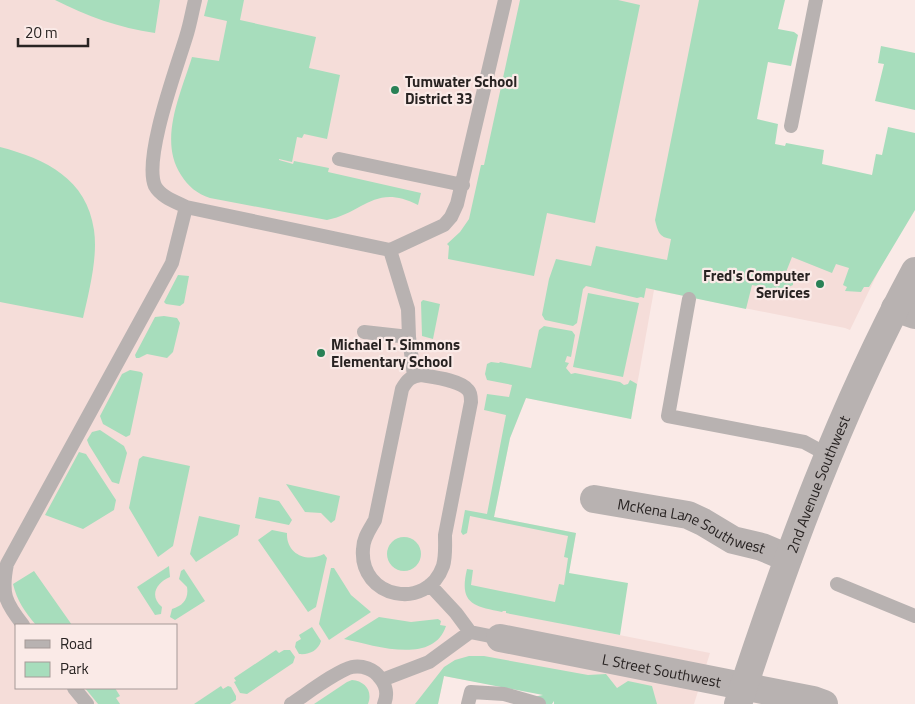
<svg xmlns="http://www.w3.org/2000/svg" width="915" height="704" viewBox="0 0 915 704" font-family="'Titillium Web',sans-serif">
<rect width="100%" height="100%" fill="#faeae7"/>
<path fill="#f5ddd9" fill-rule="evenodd" d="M0,0H737L713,233L883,262L850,330L845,328L654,290L631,419L526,398L510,438L494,517L576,533L559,623L710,653L694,704H594L444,676L438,704H0ZM16,625H176V688H16Z"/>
<path fill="#a7ddbc" d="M55,0H160L155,33C119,28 87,16 55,0Z
M208,0H244L240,20L316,37L309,68L340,75L327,139L304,134L302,138L297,137L292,162L279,159V160L293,164L294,161L329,168L328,172L421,193L418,205C375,183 365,212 327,220L210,198C197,194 188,186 181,175C158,140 181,93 192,57L219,61L227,21L204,16Z
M520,0H618L640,5L595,223L547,213L534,276L448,259L449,246L447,244L460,232L469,219L481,165H484Z
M699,0H785L778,29L794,32L798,35L791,66L768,62L757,119L778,124L775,144L785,146L786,143L824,150L822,164L872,175L876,154L882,155L888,127L915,133V210L869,287H864L861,292L845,291L847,287L843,285L849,268L836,264L832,273L792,257L784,277L793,282V285L780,291L752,285L746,309L646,288L644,298L641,297L637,298L586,286L583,289L577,323L573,326L545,320L542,315L549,279L556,259L591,266L596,246L667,260L671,239C659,237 658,232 655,220Z
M881,46L915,53V110L875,101L884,64L878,63Z
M0,147C46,159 87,179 94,230C98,257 89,292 83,318L0,302Z
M178,275L189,276L184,303L180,306L166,304L164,302Z
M588,293L639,303L623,377L573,367Z
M423,300L440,304L433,339L422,336L421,302Z
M164,316L177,318L180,323L173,352L167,358L147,354L139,358H136L135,355L155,317Z
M544,326L572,331L575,335L571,357L567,356L565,362L569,363L566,368L571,374L575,373L620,382L624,385L628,384L630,380L637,384L631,419L526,398L510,438L494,517L576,533L569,573L628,583L620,635L506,613V611H503L502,612C472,606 459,603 467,569L473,570L471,585L555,602L559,584L564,585L568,558L564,557L568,536L470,516L467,533L463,535L461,532L465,510L487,514L506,415L484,410L487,394L509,397L512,385L487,380L485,374L487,364L491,362L499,363L500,362L531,368L539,330Z
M130,370L141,372L143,374L130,435L126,437L103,424L100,416L122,374Z
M100,430L124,446L127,453L119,484L112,482L89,445L87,440L92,432Z
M79,452L86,454L116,500L114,510L83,529L45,515Z
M143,456L190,466L173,546L158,557L129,508L139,459Z
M286,484L340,496L335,520L331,523L321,513L305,512Z
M259,497L279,501L292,520L289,525L255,518Z
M199,516L240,525L238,535L196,562L190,554Z
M272,530L287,533C286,554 307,563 324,554L327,558L316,607L308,612L258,540Z
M387 554a17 17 0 1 1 34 0a17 17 0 1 1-34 0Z
M169,566L170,577C156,583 149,596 162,607L161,614L155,615L137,587Z
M331,568H334L351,595L371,612L329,640L319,624Z
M184,569L205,601L175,620L170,617L172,609C183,606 189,599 187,587L179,579L181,571Z
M34,571L72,625H36C25,612 17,601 13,584Z
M379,617L411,622L438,619L441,621L440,625L446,626C433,666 373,645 344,639Z
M312,627L321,641C318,651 309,655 299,654L295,647L296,642L301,639L299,635Z
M276,650L279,653L284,650H290L295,657L293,663L247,694L240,693L234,682L236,681L234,678Z
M469,656H484L588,675L606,674L617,688L628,681L652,686L657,704H554V701L552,704H529L524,699L543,695L444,676L438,704H415L444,667L455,660Z
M352,680C365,681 373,691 368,704H314L347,682Z
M221,686L223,689L228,686L231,687L236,696V700L230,704H194Z
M85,688H115L120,696L116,698L120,704H98Z"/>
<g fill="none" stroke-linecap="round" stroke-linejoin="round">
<path stroke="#b8b2b1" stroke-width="14" d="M195,0C192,12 190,25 186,37C177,67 143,158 155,186C161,197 176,202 186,207L390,250
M791,126L816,0
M339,159L463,185
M689,299L668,416L804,442L828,455
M364,332L409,337
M421,375C433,377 460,380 468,390C471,393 471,398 471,402L445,535C445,545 446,556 443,566C427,612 359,598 363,549C363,538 370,529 375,520L402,389C407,380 411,376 421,375Z
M414,376L409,337L408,309L390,250L444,225L451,217L457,204L505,0
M837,584L915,616
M430,585L456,613L470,632L500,638
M23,625C5,602 1,594 7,564L172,263L186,207
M382,680L429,662L470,632
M74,688L87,704
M291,704C305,695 338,670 352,667C362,665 374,669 380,678C386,685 388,695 384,704
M468,704L471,692L504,694L539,704"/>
<g stroke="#b8b2b1" stroke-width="28">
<path d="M895,308L915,315"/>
<path id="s1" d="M594,499L688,515L703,522L733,540L762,547L788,558"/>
<path id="s2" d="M500,638L813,700L824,704"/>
</g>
<path stroke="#b8b2b1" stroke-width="28" id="s3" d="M738,704C787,555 840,410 915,271"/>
</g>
<g fill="#298156" stroke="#faeae7" stroke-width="2">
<circle cx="395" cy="90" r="5"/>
<circle cx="820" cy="284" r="5"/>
<circle cx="321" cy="353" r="5"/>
</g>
<g text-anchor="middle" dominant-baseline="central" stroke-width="4.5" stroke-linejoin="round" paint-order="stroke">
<g font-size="15" font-weight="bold" fill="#282322" stroke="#faeae7" text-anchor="start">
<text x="405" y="81">Tumwater School<tspan x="405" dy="17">District 33</tspan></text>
<text x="810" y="275" text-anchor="end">Fred's Computer<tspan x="810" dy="17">Services</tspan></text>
<text x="331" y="344">Michael T. Simmons<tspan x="331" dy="17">Elementary School</tspan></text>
</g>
<g font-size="15" fill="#282322" stroke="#faeae7">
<text stroke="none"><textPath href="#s3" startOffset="234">2nd Avenue Southwest</textPath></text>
<text stroke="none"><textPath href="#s1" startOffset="102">McKena Lane Southwest</textPath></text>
<text stroke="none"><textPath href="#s2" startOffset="165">L Street Southwest</textPath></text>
</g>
</g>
<rect x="15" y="624" width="162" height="65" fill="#faeae7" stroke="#a69a98"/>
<rect x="25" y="640" width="25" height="8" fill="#b8b2b1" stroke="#a69a98"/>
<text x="60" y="649" font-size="15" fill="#282322">Road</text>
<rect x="25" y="662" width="25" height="15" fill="#a7ddbc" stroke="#a69a98"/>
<text x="60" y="674" font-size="15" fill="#282322">Park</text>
<path d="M18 38v8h70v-8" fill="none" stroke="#282322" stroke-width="2.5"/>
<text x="25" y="38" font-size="15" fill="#282322" stroke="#faeae7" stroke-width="4" paint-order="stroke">20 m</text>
</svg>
